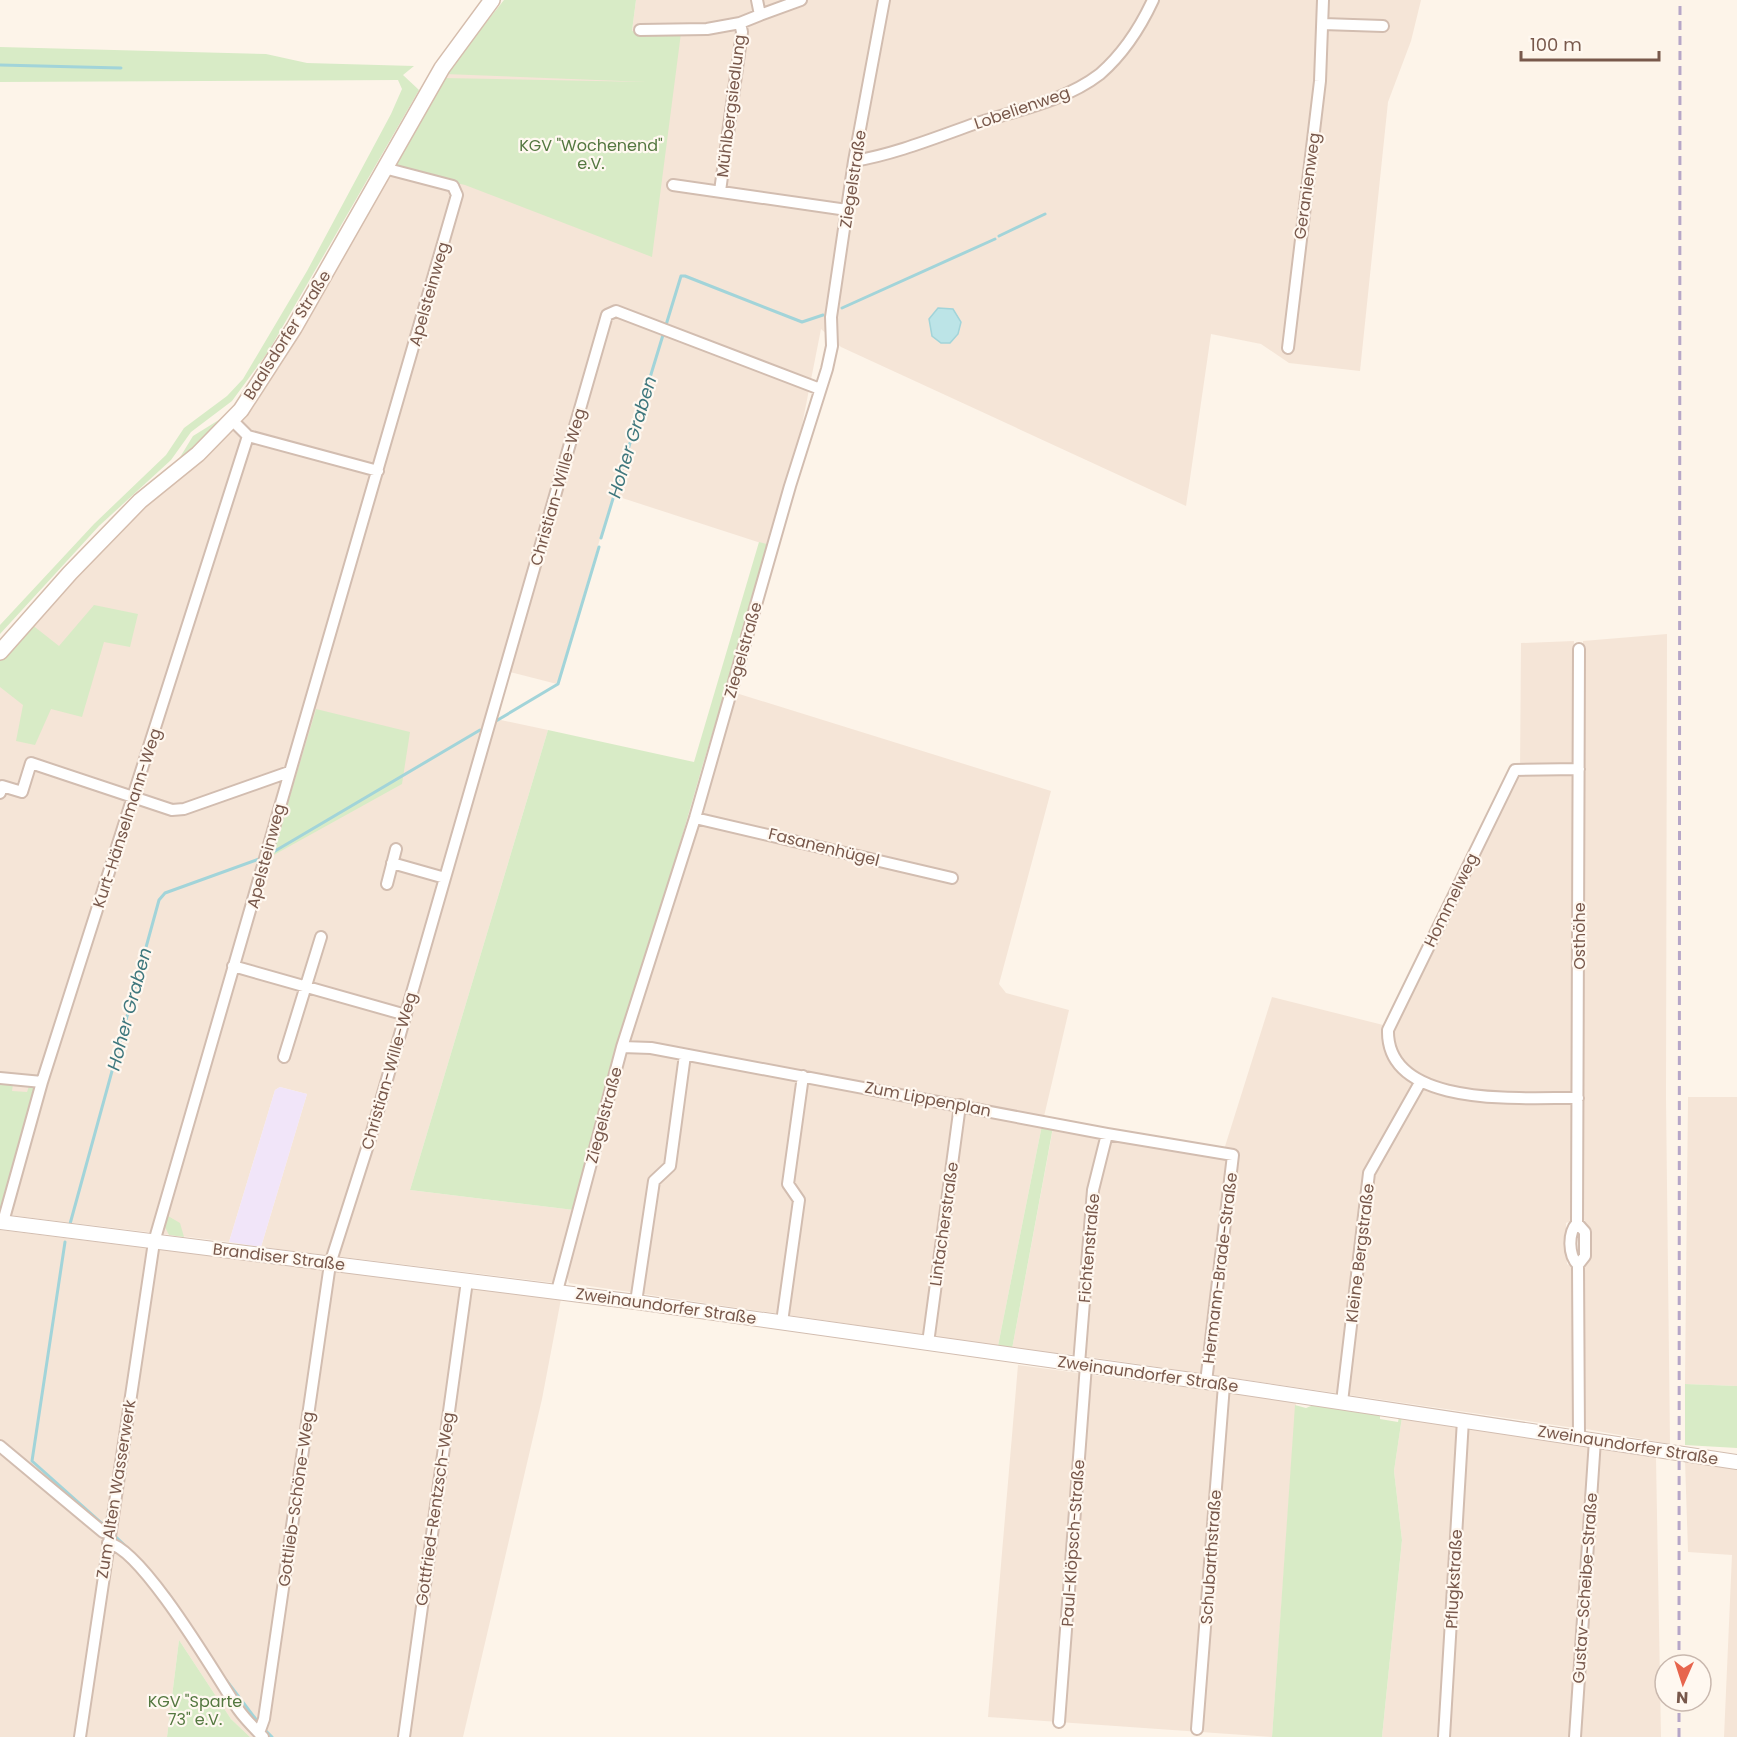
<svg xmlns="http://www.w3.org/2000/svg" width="1737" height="1737" viewBox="0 0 1737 1737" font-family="Poppins,sans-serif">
<rect width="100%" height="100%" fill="#fdf4e9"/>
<path fill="#f5e5d7" d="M636,0H1421L1411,41L1388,102L1360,371L1289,363L1261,344L1211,334L1186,506L841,347L821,329L790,486L773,547L613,495L557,684L510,672L496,719L548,730L410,1190L574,1210L555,1283L261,1247L307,1094L280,1087L275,1090L229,1242L0,1214V656L107,535L221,432L445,74L632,31Z
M1667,634L1666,1098L1670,1444L1586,1429L1584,1267L1587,1264L1588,1226L1584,1220L1583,641Z
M1574,641L1573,1220L1566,1223L1567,1264L1573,1268L1575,1428L1076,1355L1012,1349L1053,1128L1222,1156L1272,997L1395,1028L1520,773L1521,643Z
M736,693L1051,791L999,984L1006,993L1069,1010L1042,1125L998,1346L569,1283L567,1277L620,1067Z
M1688,1097H1737V1386L1685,1384Z
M0,1230L561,1299L542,1399L463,1737H250L231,1719L179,1640L167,1737H0Z
M1018,1365L1296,1402L1272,1737L988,1717Z
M1402,1417L1656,1458L1661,1737H1382L1402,1540L1394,1471Z
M1685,1460L1737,1468V1737H1724L1732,1555L1688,1552Z"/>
<path fill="#f1e5f9" d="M280,1087L307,1094L261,1247L229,1242L275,1090Z"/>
<path fill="#d8ebc6" d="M504,0H636L632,31L681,33L652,257L465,185L397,170L393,163L442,78L647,82L445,74Z
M0,47L266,54L307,63L414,66L403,75L419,90L268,352L232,401L191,432L171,460L99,526L0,634V625L94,524L166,455L184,428L227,396L243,379L307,271L391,114L402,89L398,80L0,82Z
M222,418L200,445L174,467L193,436Z
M759,542L770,545L703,764L574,1210L410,1190L548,730L694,762Z
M94,605L138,614L130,647L104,642L82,717L51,709L35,745L16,741L23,705L0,687V660L31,624L59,646Z
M316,709L410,732L402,784L272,856Z
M0,1082L13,1084L12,1091L27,1092L29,1086L35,1089L0,1213Z
M1042,1125L1053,1127L1012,1349L998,1346Z
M168,1216L180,1223L184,1237L169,1235L165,1227Z
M1685,1384L1737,1386V1448L1685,1445Z
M1316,1404L1380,1413V1419L1398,1422L1399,1417H1402L1394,1471L1402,1540L1382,1737H1272L1295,1405L1306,1408Z
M179,1640L231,1719L250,1737H167Z"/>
<path fill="#bce4e7" stroke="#a2d4d9" stroke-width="1.5" d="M938,308L953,309L961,322L958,334L950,343H941L932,336L929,319Z"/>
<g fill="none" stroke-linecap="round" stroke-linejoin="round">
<path stroke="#a2d4d9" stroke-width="3" d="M0,65L121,68
M999,236L1045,214
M842,308L995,239
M666,325L681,276H685L802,322L823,315
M601,538L663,335
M496,721L558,684L599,547
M275,851L480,730
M70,1224L159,900L165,893L259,859
M65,1242L32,1461L106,1527
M116,1537L138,1558
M168,1593L181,1612
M226,1680L258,1722
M265,1730L272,1737"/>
<g stroke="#d2bdb0" stroke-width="14">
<path id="minor" d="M760,15L801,0
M1323,24L1383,26
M640,30L707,29L740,23
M854,161C896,154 937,137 977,123C1018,110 1065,101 1100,74C1123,54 1140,28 1153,0
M673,185L847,210
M720,191L742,32L740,23L760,15L757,0
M1288,348L1320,81L1323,0
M248,436L378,471
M1579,649L1577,1223C1568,1233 1568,1255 1578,1265L1579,1437
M0,793L2,786L22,792L31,763L172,810L184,809L289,772
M695,818L952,878
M392,863L445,878
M387,884L396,849
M233,966L406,1015
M622,1047L651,1048L1107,1134L1233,1155L1206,1382
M284,1057L321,937
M0,1078L42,1082
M1578,1098C1526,1097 1386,1110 1388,1030L1515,770L1579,769
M3,1222L42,1082L248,436L232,420
M1577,1223L1585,1232V1256L1578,1265
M557,1291L622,1047L695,818L790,486L827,369L832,346L831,317L854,161L884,0
M636,1302L654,1181L670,1166L685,1055
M782,1322L799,1200L788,1184L803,1076
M928,1343L960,1105
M1079,1364L1093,1190L1107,1134
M1342,1402L1369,1173L1421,1081
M0,1446L103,1532L110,1533
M108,1543C142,1548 217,1677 238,1709C245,1719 254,1728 263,1737
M1059,1722L1086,1365
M1197,1729L1224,1385
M259,1733L264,1719L330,1264L369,1142L607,315L616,311L820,389
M80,1737L154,1242L457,195L453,186L384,168
M404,1737L467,1281
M1444,1737L1463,1420
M1575,1737L1595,1440"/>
</g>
<g stroke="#d2bdb0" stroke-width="16">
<path id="tertiary" d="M0,1222L636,1302L1206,1382L1737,1462"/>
</g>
<g stroke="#d5bdad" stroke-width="18">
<path id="secondary" d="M0,652L70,573L140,501L198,454L241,410L294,328L442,68L492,0"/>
</g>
<use href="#minor" stroke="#fff" stroke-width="10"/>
<use href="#tertiary" stroke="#fff" stroke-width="14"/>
<use href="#secondary" stroke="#fff" stroke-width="15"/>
<path stroke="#b6a6c8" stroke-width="3" stroke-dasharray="9 6" stroke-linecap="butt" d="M1679,1665L1680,0
M1679,1737V1701"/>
</g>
<g text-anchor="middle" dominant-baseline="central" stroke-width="4.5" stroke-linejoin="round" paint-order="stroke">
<g font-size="16" fill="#78584b" stroke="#fff8f0">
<text transform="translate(731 106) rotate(-83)">Mühlbergsiedlung</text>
<text transform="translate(1022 108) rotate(-19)">Lobelienweg</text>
<text transform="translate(853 179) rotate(-81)">Ziegelstraße</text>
<text transform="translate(1307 186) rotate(-82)">Geranienweg</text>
<text transform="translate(429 294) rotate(-74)">Apelsteinweg</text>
<text transform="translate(287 335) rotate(-58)">Baalsdorfer Straße</text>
<text transform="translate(558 487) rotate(-74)">Christian-Wille-Weg</text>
<text transform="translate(743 650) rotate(-74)">Ziegelstraße</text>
<text transform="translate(127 818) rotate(-72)">Kurt-Hänselmann-Weg</text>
<text transform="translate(824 847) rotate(14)">Fasanenhügel</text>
<text transform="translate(266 856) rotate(-75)">Apelsteinweg</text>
<text transform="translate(1451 900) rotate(-64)">Hommelweg</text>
<text transform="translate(1579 936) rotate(-90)">Osthöhe</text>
<text transform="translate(389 1071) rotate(-74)">Christian-Wille-Weg</text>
<text transform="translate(928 1099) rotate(11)">Zum Lippenplan</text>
<text transform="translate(604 1115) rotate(-75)">Ziegelstraße</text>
<text transform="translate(944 1224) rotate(-82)">Lintacherstraße</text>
<text transform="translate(1089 1248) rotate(-85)">Fichtenstraße</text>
<text transform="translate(1360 1253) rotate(-83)">Kleine Bergstraße</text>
<text transform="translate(279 1257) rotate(7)">Brandiser Straße</text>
<text transform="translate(1220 1268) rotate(-83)">Hermann-Brade-Straße</text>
<text transform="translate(666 1306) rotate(8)">Zweinaundorfer Straße</text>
<text transform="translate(1148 1374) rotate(8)">Zweinaundorfer Straße</text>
<text transform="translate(1628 1445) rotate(9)">Zweinaundorfer Straße</text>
<text transform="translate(116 1489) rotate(-81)">Zum Alten Wasserwerk</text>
<text transform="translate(296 1499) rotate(-82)">Gottlieb-Schöne-Weg</text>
<text transform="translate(435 1509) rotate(-82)">Gottfried-Rentzsch-Weg</text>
<text transform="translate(1073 1543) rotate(-86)">Paul-Klöpsch-Straße</text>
<text transform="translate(1211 1557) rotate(-86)">Schubarthstraße</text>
<text transform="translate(1454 1579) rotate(-87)">Pflugkstraße</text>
<text transform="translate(1585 1588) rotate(-86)">Gustav-Scheibe-Straße</text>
</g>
<g font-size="16" fill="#547840" stroke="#fff8f0">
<text x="591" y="145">KGV "Wochenend"<tspan x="591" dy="18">e.V.</tspan></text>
<text x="195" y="1701">KGV "Sparte<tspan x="195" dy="18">73" e.V.</tspan></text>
</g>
<g font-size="18" font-style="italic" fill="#3e777d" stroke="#fff8f0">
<text transform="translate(632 437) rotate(-73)">Hoher Graben</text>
<text transform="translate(129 1009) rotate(-75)">Hoher Graben</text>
</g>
</g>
<g transform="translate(1683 1683) rotate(183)"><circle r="28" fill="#fff8f0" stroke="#c9b8ae" stroke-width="1.5"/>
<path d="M0-4.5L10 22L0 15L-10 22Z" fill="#e7654d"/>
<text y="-9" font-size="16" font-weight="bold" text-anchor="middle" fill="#78584b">N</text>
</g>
<path d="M1521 51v9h138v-9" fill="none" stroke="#78584b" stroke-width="3"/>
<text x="1530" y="51" font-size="18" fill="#78584b" stroke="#fff8f0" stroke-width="4.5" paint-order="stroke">100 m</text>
</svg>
